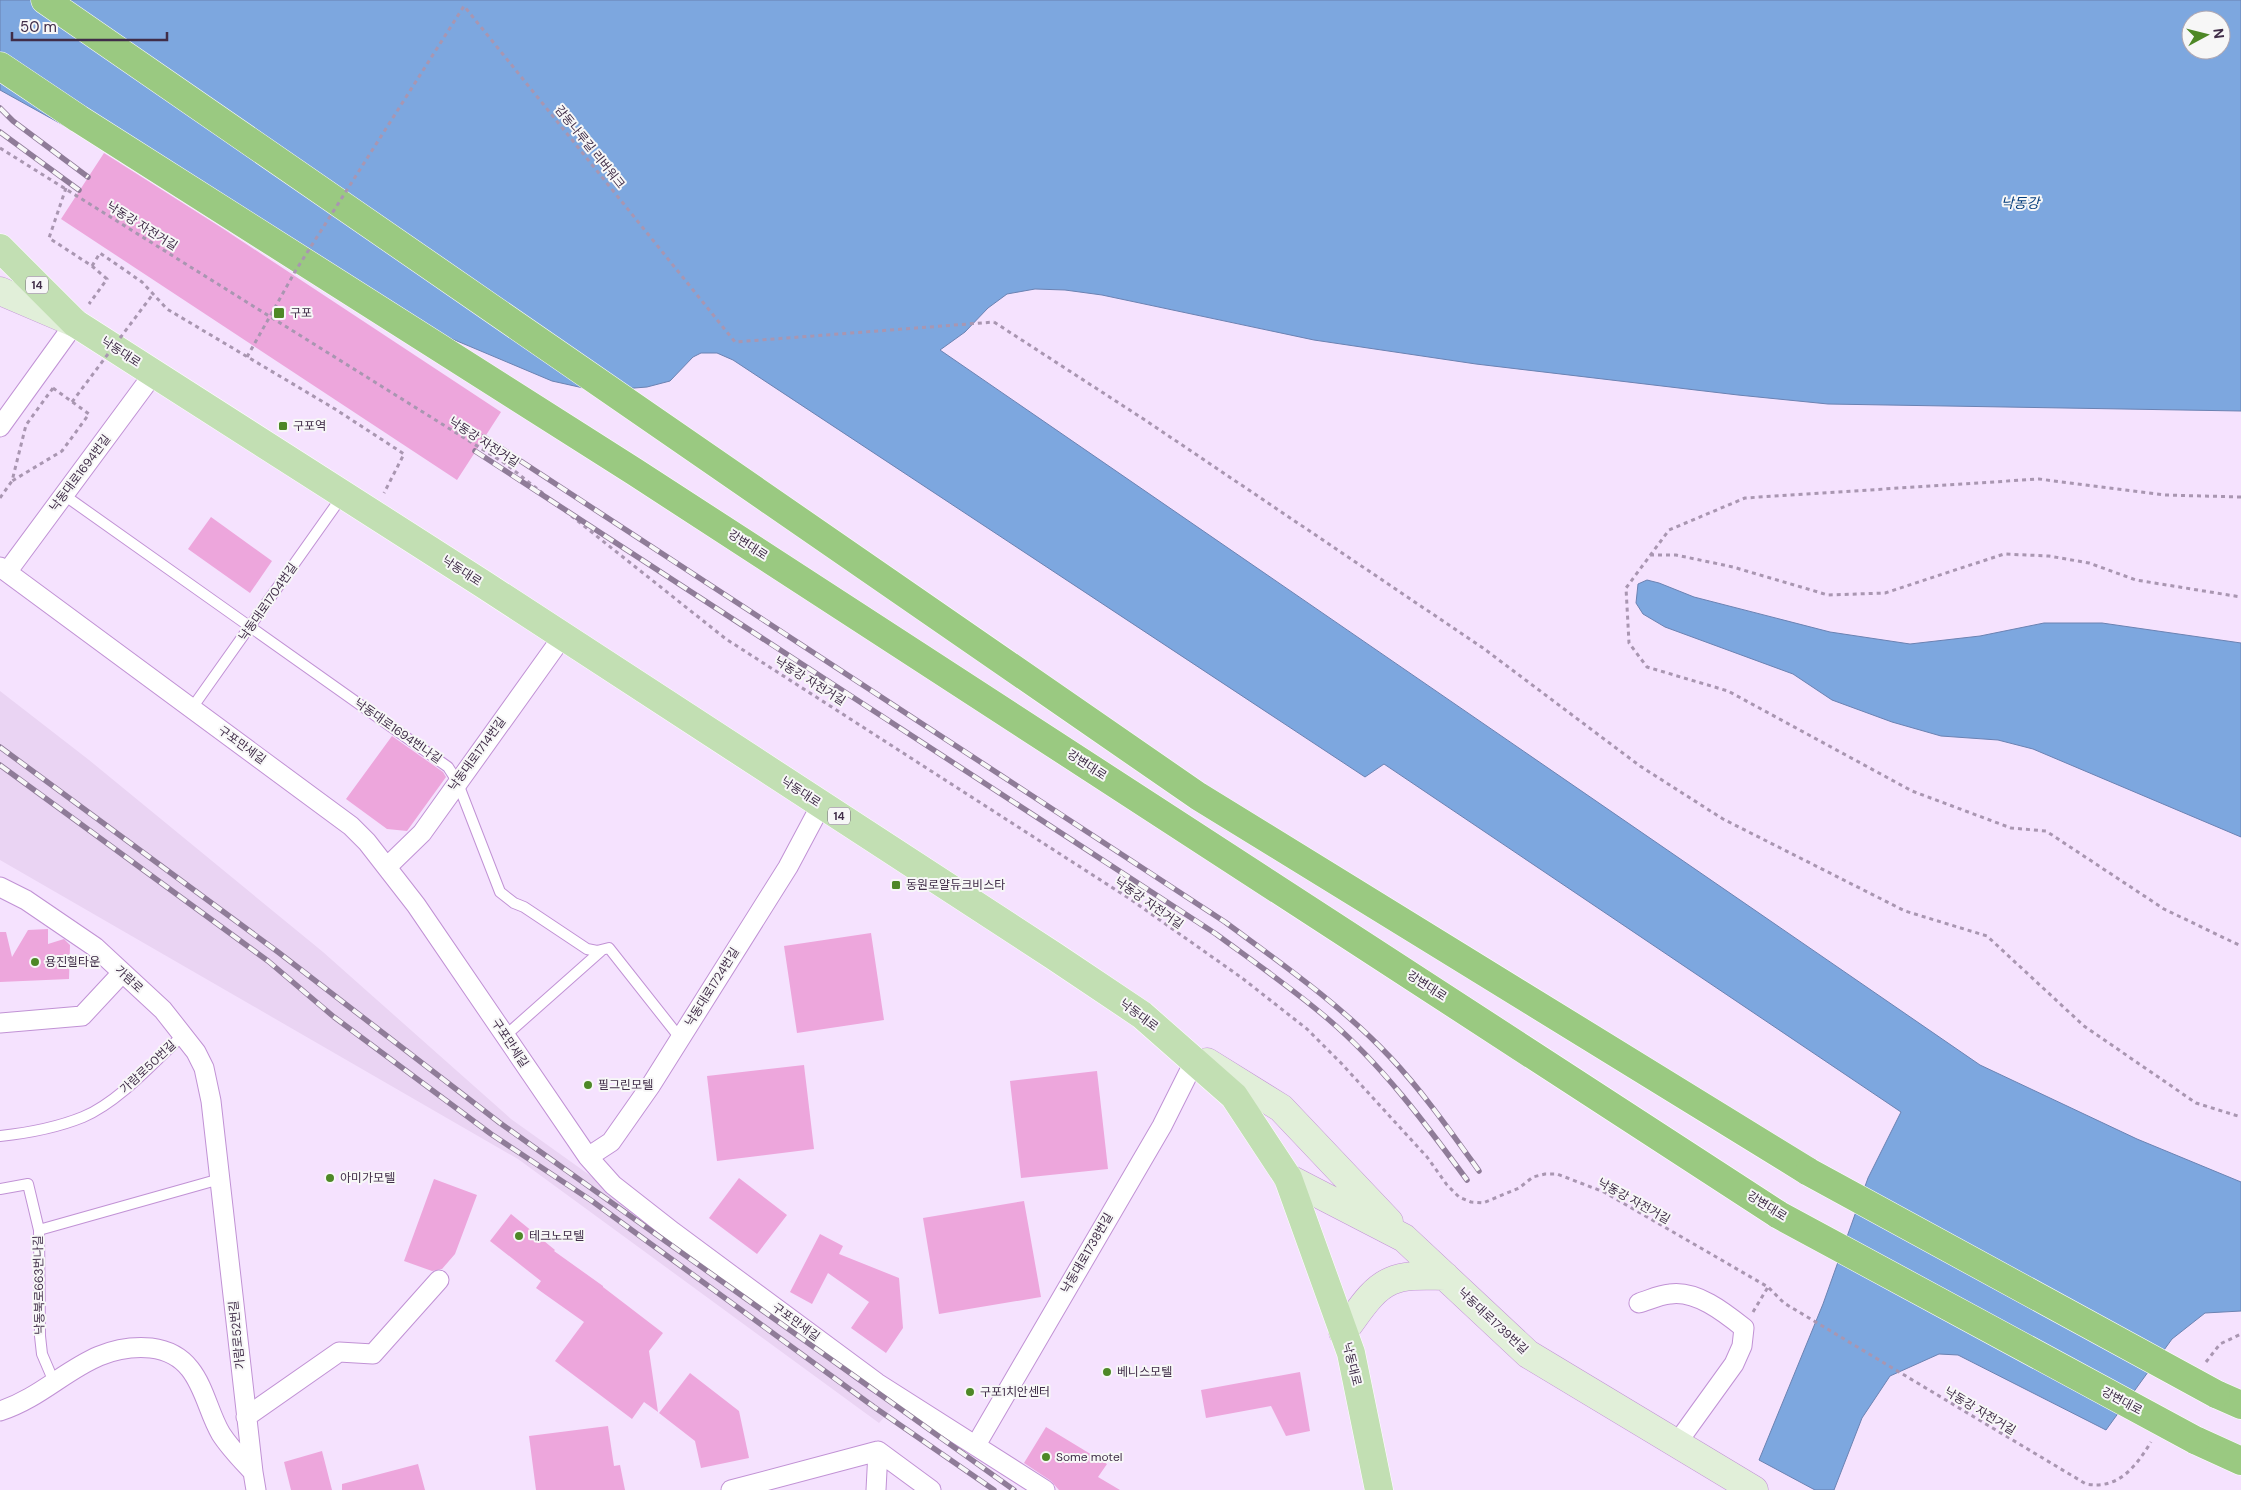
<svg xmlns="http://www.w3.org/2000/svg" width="2241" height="1490" viewBox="0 0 2241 1490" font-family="'DM Sans','Noto Sans KR',sans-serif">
<rect width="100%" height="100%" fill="#f5e2fe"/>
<path fill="#ead4f3" d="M0,691L89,760L323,952L511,1119L902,1398L879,1423L518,1159L0,860Z"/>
<path fill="#7da7df" stroke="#6b82b2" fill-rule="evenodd" d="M0,0H2241V411L1828,404L1738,395L1476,364L1314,340L1102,295L1065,290L1035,289L1007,294L988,308L965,332L940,350L1980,1065L2137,1139L2241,1182V1311L2205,1313L2172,1339L2106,1430L1958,1355L1939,1354L1890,1376L1862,1418L1834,1490H1815L1759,1460L1823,1304L1868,1178L1901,1112L1384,764L1365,777L733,360L717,353H701L693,357L670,381L647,387L597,391L552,381L438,333L0,90ZM2191,20H2221V50H2191Z
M1647,580L1659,583L1694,597L1830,632L1910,644L1980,636L2044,623H2102L2241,643V837L2033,749L1998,740L1941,736L1892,722L1832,700L1793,674L1665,627L1643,614L1636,603L1638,584Z"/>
<path fill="#eda6dc" d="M104,153L222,228L501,412L457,480L61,219Z
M211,517L272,561L250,593L188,549Z
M392,736L443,772L446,777L407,831L387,829L346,799Z
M48,929V944L64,939L70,945L69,979L0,982V932H6L12,957L28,930Z
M871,933L884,1020L797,1033L784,946Z
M804,1065L814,1149L717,1161L707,1076Z
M1097,1071L1108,1169L1021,1178L1010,1081Z
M739,1178L787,1215L757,1254L709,1218Z
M434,1179L477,1195L455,1254L442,1269L432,1271L404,1261Z
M1024,1201L1041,1297L939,1314L923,1218Z
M511,1214L555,1250L554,1251L603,1286V1287L663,1333L649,1351L658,1412L644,1402L632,1419L555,1361L584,1322L536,1288L541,1281L490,1241Z
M820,1234L843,1246L839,1254L899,1278L903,1328L886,1353L851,1328L869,1302L828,1273L812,1304L790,1292Z
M1300,1372L1310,1431L1286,1436L1271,1406L1206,1418L1201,1390Z
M690,1373L739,1411L749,1458L701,1468L695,1441L659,1413Z
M608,1426L614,1466L620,1465L625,1490H536L529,1436Z
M1046,1427L1107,1464L1098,1477L1120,1490H1059L1051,1481L1024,1463Z
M322,1451L332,1490H291L284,1462Z
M418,1464L425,1490H342V1484Z"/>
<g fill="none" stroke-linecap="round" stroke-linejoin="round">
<g stroke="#c192d5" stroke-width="12">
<path id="lane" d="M64,495L448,767L457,781L500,892L514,903L524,907L587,949L597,951L609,948L680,1038
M192,708L343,495
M505,1036L602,950
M0,1136C28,1133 56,1128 83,1117C119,1102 155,1061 184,1034
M0,1189L28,1184L39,1230L40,1336L42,1354L54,1382
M39,1230L220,1179"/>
</g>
<g stroke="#c192d5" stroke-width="21">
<path id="street" d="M0,427L75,323
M0,567L351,826L367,842L416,905L588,1157L613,1185L673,1232L877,1383L1045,1490
M7,572L154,373
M387,867L422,833L563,636
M0,887L26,900L95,947L163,1010L196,1052L204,1068L211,1101L253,1472L256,1490
M0,1023L82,1016L122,973
M588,1157L611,1142L651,1085L788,867L821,805
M1639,1303C1649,1300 1659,1295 1670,1294C1696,1290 1724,1312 1744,1328L1742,1346L1734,1364L1677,1443
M0,1411C56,1393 86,1342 151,1348C167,1350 180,1356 190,1369C205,1388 209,1414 221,1434C230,1448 242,1460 253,1472
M246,1417L339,1352L373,1354L439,1280
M976,1445L1162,1126L1195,1060
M731,1490L878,1451L931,1490
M876,1490L878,1451"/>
</g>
<g stroke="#c192d5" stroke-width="29">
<path id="secondary" d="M0,291L75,323
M1207,1062L1281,1108L1389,1222
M1288,1178L1404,1238L1528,1354L1754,1490
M1343,1332C1357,1315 1370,1290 1391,1281C1407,1274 1428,1276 1445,1276"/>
</g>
<g stroke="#fff" stroke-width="29">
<path id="primary" d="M0,248L75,323L483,584L1054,956L1142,1015L1234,1096L1288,1178L1351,1353L1379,1490"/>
</g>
<g stroke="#fff" stroke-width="29">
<path id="highway" d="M45,0L1198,796L1809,1172
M0,66L79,119L635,472L1779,1215
M2216,1394L2241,1405
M2195,1440L2241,1461"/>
</g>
<path stroke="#a996b1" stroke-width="3" stroke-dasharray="4 4" stroke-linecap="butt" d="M0,148L506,464L726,639L1130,899L1242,978L1307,1029L1341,1063L1427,1157L1447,1185L1459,1197L1471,1202L1483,1203L1519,1188L1533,1177L1545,1174H1557L1604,1192L1768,1287L1784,1303L2086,1484C2119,1490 2136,1466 2151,1442
M66,188L49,238L92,266L107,279L89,304
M92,266L100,253L142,282L167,309L335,409L404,454L384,493
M994,322L1145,420L1483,648L1640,766L1723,819L1905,911L1987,936L2084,1026L2196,1103L2241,1117
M53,388L89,414L62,451L12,481L26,425Z
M2241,497L2165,495L2039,479L1745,498L1669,530L1626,588L1629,643L1647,667L1728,691L1912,791L2011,828L2046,831L2164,909L2241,946
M0,498L12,481
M1650,555H1676L1733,567L1828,595L1885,593L2004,554L2049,556L2089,563L2136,580L2241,597
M1753,1312L1768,1287
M2206,1362L2220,1344L2241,1334"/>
<use href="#lane" stroke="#fff" stroke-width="10"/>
<use href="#street" stroke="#fff" stroke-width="19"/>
<use href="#secondary" stroke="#e1efd9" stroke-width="28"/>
<use href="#primary" stroke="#c2dfb3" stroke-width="28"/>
<use href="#highway" stroke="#9ac981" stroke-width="28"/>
<g stroke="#8f7c98" stroke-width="5.5">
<path id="rail" d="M0,108L13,121L88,177
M0,132L79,190
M484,437L1225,922C1282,964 1341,1005 1390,1057C1423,1092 1451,1132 1479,1171
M475,451L1216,934C1254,962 1293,989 1328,1019C1382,1065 1425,1123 1467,1180
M0,747L278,952L500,1123L1014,1490
M0,765L268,961L334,1017L491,1134L592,1201L874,1407L994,1490"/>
</g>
<use href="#rail" stroke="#f7f7f7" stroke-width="4" stroke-dasharray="11" stroke-linecap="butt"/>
<g stroke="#fff" stroke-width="29" stroke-linecap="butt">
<path id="highway-bridge" d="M1809,1172L2216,1394
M1779,1215L2195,1440"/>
</g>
<path stroke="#a996b1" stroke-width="3" stroke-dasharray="4 4" stroke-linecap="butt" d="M247,357L296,270L464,6L735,342L994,322
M72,402L153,294"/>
<use href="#highway-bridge" stroke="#9ac981" stroke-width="28"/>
</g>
<g fill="#4d8826" stroke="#f7f7f7" stroke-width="2">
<rect x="273" y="307" width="12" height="12" rx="2.5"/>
<rect x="278" y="421" width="10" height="10" rx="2.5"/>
<rect x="891" y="880" width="10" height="10" rx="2.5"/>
<circle cx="35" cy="962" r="5"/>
<circle cx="588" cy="1085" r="5"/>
<circle cx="330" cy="1178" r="5"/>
<circle cx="519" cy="1236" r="5"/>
<circle cx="1107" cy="1372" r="5"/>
<circle cx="970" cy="1392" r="5"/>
<circle cx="1046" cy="1457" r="5"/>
</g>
<g text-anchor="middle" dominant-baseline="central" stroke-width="4" stroke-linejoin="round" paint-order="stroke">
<g fill="#f7f7f7" stroke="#776a7c" stroke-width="1">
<rect x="26" y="276.5" width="22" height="17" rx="4"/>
<rect x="828" y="807.5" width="22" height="17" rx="4"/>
</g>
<g font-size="11" font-weight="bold" fill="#402d48">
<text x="37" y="285">14</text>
<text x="839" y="816">14</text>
</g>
<g font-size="12" fill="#402d48" stroke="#f7f7f7">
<text transform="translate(590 147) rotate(51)">감동나루길 리버워크</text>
<text transform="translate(142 226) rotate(32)">낙동강 자전거길</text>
<text transform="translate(121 352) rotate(33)">낙동대로</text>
<text transform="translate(484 442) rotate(33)">낙동강 자전거길</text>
<text transform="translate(80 473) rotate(-53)">낙동대로1694번길</text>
<text transform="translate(748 545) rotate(33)">강변대로</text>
<text transform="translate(462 571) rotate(33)">낙동대로</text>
<text transform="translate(268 602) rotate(-55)">낙동대로1704번길</text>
<text transform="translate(810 681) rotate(32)">낙동강 자전거길</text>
<text transform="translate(398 731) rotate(35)">낙동대로1694번나길</text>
<text transform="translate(242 745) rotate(36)">구포만세길</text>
<text transform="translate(477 754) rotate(-54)">낙동대로1714번길</text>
<text transform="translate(1087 765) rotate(33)">강변대로</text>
<text transform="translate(801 792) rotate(33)">낙동대로</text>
<text transform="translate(1149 903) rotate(35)">낙동강 자전거길</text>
<text transform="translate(129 979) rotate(43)">가람로</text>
<text transform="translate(1427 986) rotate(33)">강변대로</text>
<text transform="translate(712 987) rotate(-58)">낙동대로1724번길</text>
<text transform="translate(1139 1015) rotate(37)">낙동대로</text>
<text transform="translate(510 1043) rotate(56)">구포만세길</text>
<text transform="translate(148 1067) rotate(-43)">가람로50번길</text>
<text transform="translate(1634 1201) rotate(29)">낙동강 자전거길</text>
<text transform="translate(1767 1206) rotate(32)">강변대로</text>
<text transform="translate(1087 1253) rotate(-60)">낙동대로1738번길</text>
<text transform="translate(39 1285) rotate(-91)">낙동북로663번나길</text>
<text transform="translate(1493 1321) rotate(43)">낙동대로1739번길</text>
<text transform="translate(796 1322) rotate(36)">구포만세길</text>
<text transform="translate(237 1335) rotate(-96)">가람로52번길</text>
<text transform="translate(1352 1364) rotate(76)">낙동대로</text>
<text transform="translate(2122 1401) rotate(28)">강변대로</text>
<text transform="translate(1980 1411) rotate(31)">낙동강 자전거길</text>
</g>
<g font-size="12" fill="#402d48" stroke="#f7f7f7" text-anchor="start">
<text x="290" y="313">구포</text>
<text x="293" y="426">구포역</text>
<text x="906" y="885">동원로얄듀크비스타</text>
<text x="45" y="962">용진힐타운</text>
<text x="598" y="1085">필그린모텔</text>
<text x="340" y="1178">아미가모텔</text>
<text x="529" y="1236">테크노모텔</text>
<text x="1117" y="1372">베니스모텔</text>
<text x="980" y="1392">구포1치안센터</text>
<text x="1056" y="1457">Some motel</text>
</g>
<g font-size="14" font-style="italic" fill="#003b7b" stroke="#f7f7f7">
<text x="2020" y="203">낙동강</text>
</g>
</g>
<g transform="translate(2206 35) rotate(83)"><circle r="24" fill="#f7f7f7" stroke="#aea6b1"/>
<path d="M0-4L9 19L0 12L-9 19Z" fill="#4d8826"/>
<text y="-8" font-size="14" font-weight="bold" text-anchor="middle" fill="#402d48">N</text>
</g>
<path d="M12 32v8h155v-8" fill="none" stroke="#402d48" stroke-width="2.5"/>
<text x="20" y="32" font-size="15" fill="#402d48" stroke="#f7f7f7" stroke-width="4" paint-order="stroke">50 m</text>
</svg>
